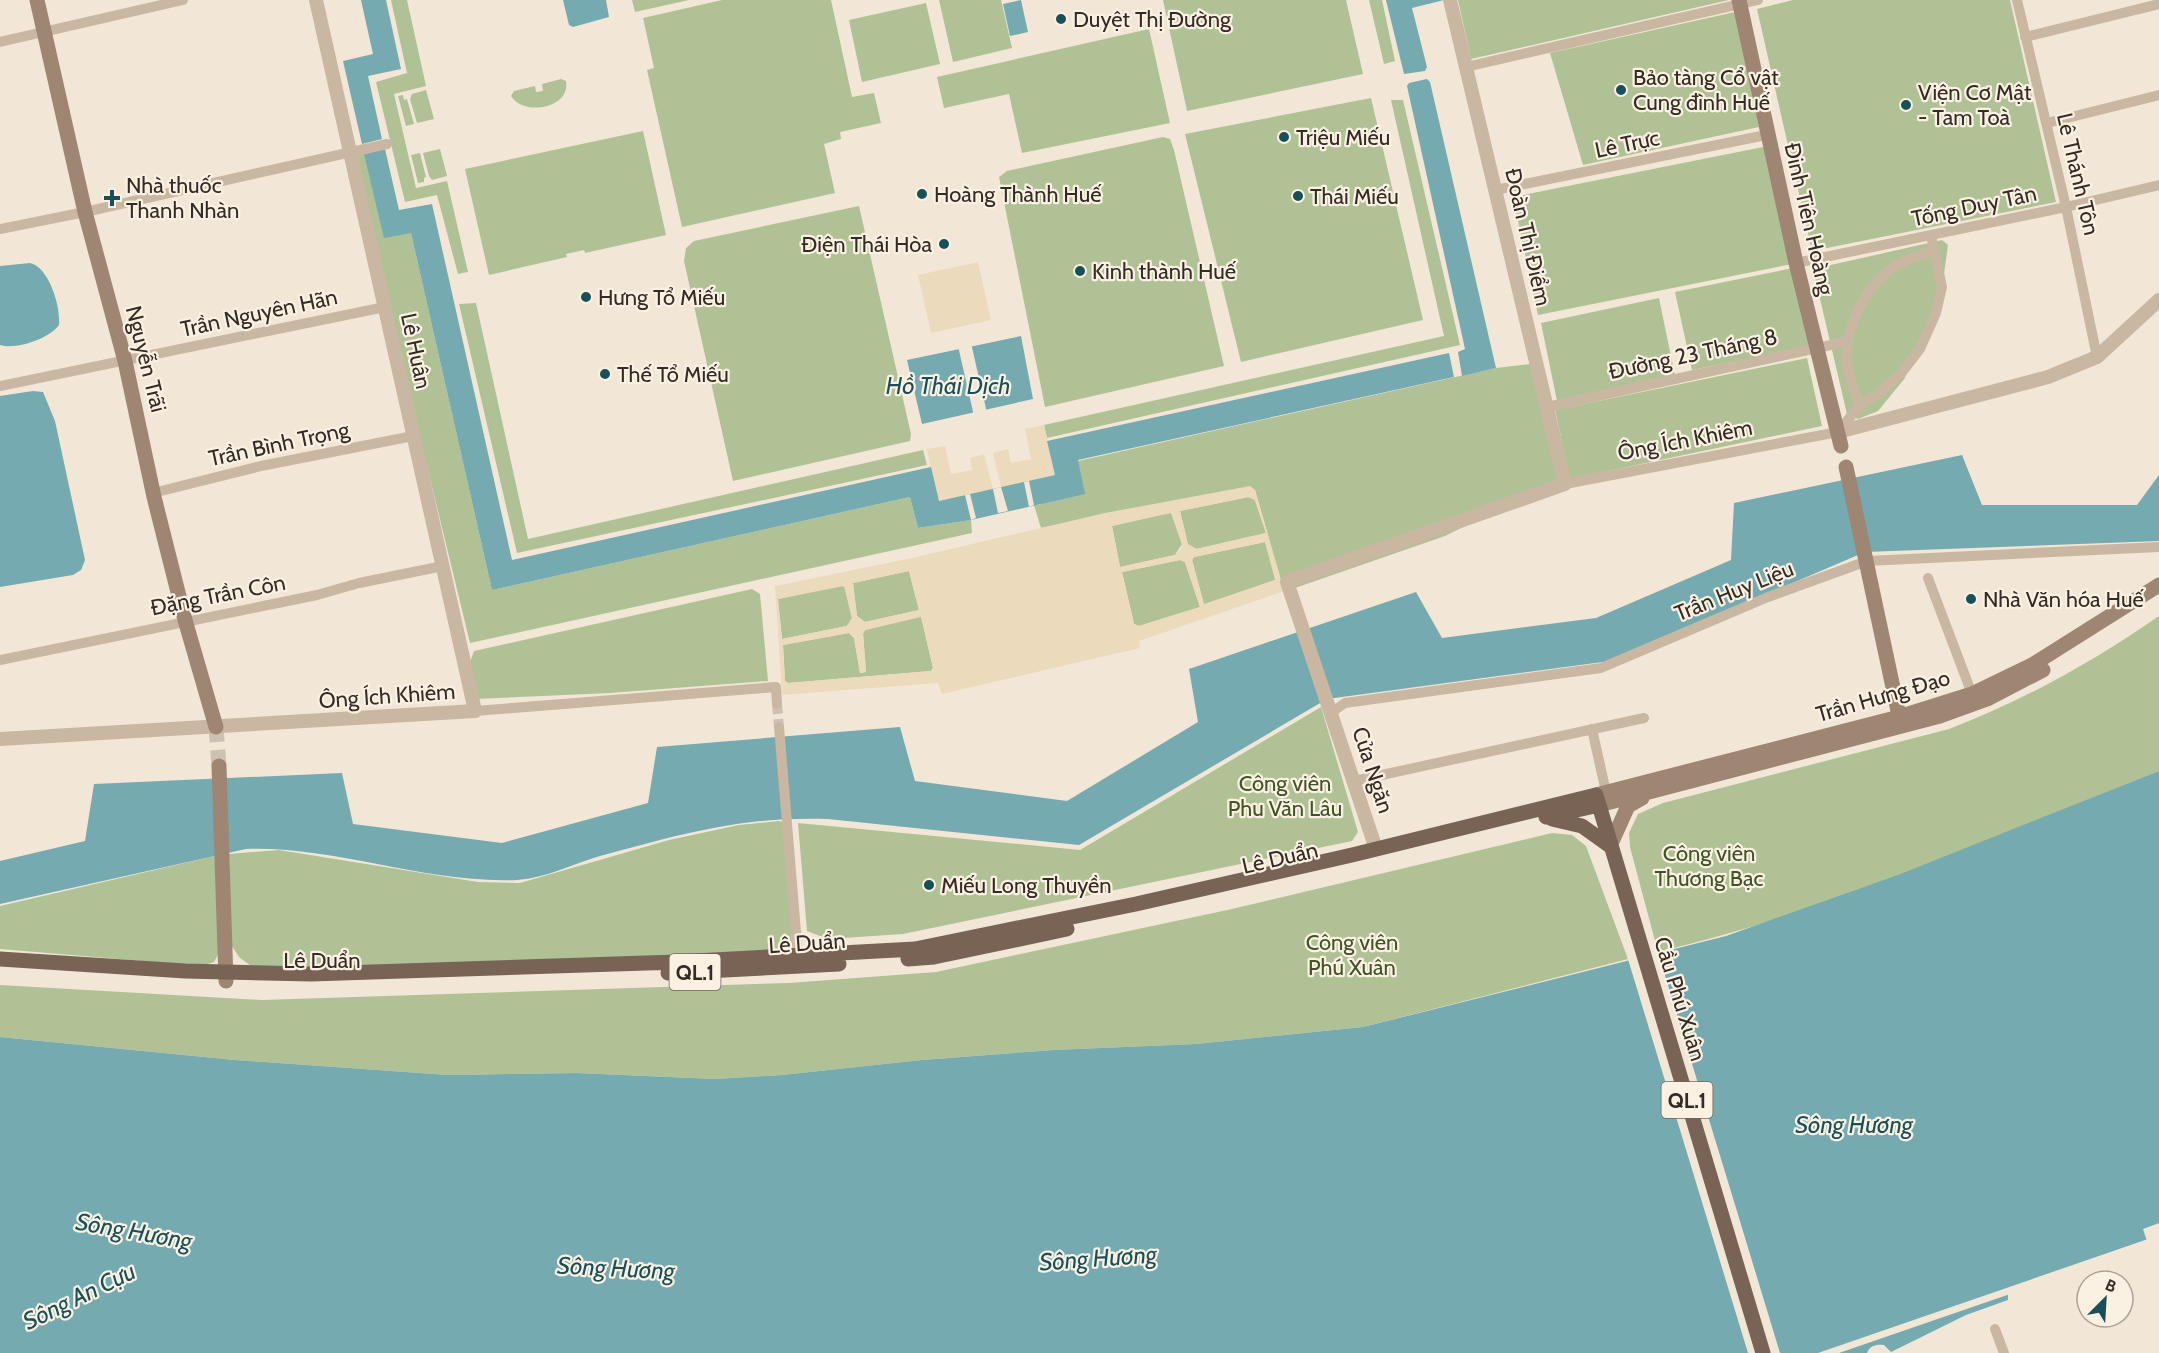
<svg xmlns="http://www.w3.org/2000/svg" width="2159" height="1353" viewBox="0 0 2159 1353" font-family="Cabin,sans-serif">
<rect width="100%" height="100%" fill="#f2e7d6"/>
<path fill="#b0c196" d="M391,0H407L426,86L394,94L416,188L447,181L468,272L458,274L437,195L405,202L376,82L407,73Z
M632,0H689L635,12Z
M722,0H831L852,97L874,93L881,123L840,132L841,139L824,144L835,193L682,227L647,70L654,68L643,18Z
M939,0H1001L1012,48L953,62Z
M1163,0H1346L1363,74L1187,111Z
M1369,0H1382L1395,61L1384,64Z
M1458,0H1729L1471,59Z
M1793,0H2010L2056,202L1812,251L1757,9Z
M926,3L940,64L862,82L849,20Z
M1735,12L1759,127L1583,165L1550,53Z
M1149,29L1170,123L1022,153L1009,94L944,108L937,77Z
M561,79L566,81C571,108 524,117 511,96L514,91L535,86L536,92L543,91L542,84Z
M426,90L434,119L417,123L410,99L412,94Z
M403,95L404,100L407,99L414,124L406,126L398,96Z
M1371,98L1423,320L1241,362L1185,134Z
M1391,100H1403L1460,345L1047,438L1044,425L1444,336Z
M643,131L666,235L585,253L584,250L566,254L567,257L489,275L465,169Z
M1163,137L1170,139L1174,150L1224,366L1045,407L999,177L1007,171Z
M1768,146L1792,264L1538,315L1513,197Z
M440,149L447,176L432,180L429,176L423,153Z
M420,153L426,177L424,178V182L418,183L411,155Z
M364,154L411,233L492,590L910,497L918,528L971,520L972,533L470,643L352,157Z
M859,206L911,434L910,441L733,481L684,261L686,248L694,241Z
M1942,240L1948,245L1940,303L1909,362L1905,378L1878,411L1858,419L1847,414L1813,269Z
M1793,268L1810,346L1692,370L1675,292Z
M1659,298L1675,376L1557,401L1541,323Z
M476,303L528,539L923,450L927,465L517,553L459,304Z
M1807,358L1822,426L1570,479L1555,410Z
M1531,364L1558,482L1455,522L1461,528L1445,536L1295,588L1284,591L1255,490L1250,487L1041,528L1034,505H1040L1078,461L1496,368Z
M1249,497L1255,500L1266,533L1196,549L1188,545L1180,511Z
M1171,512L1182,544L1175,555L1120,567L1112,526Z
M1265,542L1276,576L1275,580L1204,605L1192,560L1194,557Z
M1180,560L1185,562L1200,607L1139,626L1134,624L1122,572Z
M909,571L919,610L865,622L857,616L853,583Z
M842,585L845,588L852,618L847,626L782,639L778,599Z
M752,589L760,594L768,681L610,693L476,699L469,665L474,651Z
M921,616L933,668L931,671L788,683L785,681L783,645L849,633L854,638L860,673L866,672L863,633L865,630Z
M2159,616V771C1995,836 1830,912 1658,952L1630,847L1629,833L1638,814L1663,803L1949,729C2024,700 2093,662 2159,616Z
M1321,707L1358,832L1352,841L903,934L828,939L807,931L798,823L1080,850Z
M779,821L785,823L792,944L789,949L781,953L418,966L254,968L240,958L231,945L229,854L279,850L478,882L520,883L669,840L739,825Z
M1552,833L1572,835L1586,846L1628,959L1363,1027L1196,1044L1053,1050L922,1060L782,1075L715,1079L577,1073L448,1075L235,1060L0,1037V985L262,1000L789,983L936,972L1232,909Z
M215,856L220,951L214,962L202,966L0,949V906Z"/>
<path fill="#ebdabc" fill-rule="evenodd" d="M978,262L991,320L931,333L918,275Z
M1044,425L1055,475L1001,487L993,453L1008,449L1011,463L1031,459L1025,429Z
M945,446L951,474L972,470L970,458L984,454L993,489L938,501L927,449Z
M1250,486L1255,490L1284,591L1139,641L1140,648L942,694L938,683L782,695L775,586L912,558L1105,513ZM1248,497L1255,500L1266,533L1197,549L1188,544L1180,511ZM1171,513L1182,544L1181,549L1175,555L1120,567L1112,526ZM1265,542L1275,580L1204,604L1192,560L1194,557ZM1180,560L1185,562L1200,607L1139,626L1134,624L1122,572ZM909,571L919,610L865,622L857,616L853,583ZM844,586L852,618L847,626L782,639L778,599ZM921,617L933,668L931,671L788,683L785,681L783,645L849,633L854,638L860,673L866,672L863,634L865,630Z"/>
<path fill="#74aab0" d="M361,0H386L401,69L368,76L382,139L362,144L343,61L373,54Z
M563,0H606L609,17L573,27L569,25Z
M1021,0L1028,32L1010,36L1003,4Z
M1386,0H1444L1412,8L1427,67L1425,71L1404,74Z
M1427,79L1430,82L1496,368L1462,376L1458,352L1465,349L1407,86L1409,83Z
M385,149L399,210L432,204L512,560L931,467L939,501L1055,475L1047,441L1449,353L1454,377L1078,460L1085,494L971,520L918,528L910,497L492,590L411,233L384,238L364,154Z
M30,263C49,267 61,307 59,325C49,339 16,350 0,345V266Z
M1021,336L1033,399L922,424L907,360Z
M33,391L43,392L55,421L85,560L81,570L73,575L0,587V396Z
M1962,455L1982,505H2137L2159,475V541L1865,552L1610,661L1327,699L1079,845L828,819C742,816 682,834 600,856C573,864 546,878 517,880C426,884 337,846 246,849L0,904V861L85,841L94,784L342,773L353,824L502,843L648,803L657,747L900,727L915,781L1067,801L1198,722L1189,669L1416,592L1442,638L1596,618L1731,560L1734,503Z
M2159,771V1223L2143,1229L2148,1244L2008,1292V1300L1966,1315L1891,1352L1884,1345C1877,1344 1870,1345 1867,1353H0V1037L235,1060L448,1075L577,1073L715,1079L782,1075L922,1060L1053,1050L1196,1044L1363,1027L1726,936L1898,875Z"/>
<path fill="#f2e7d6" d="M971,343L987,413L974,416L958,346Z
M1029,481L1034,505L1029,507L1024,482Z
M1001,487L1008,511L998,513L993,489Z
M970,494L976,518L971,520L965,495Z
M1657,949L1736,1208L1780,1353H1748L1627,956Z
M2148,1239L2150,1246L1984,1303L1839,1353H1818Z"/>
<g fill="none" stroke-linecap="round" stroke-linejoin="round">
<path stroke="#ccc1b3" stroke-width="10" stroke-dasharray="10 5" stroke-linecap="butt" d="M777,704L779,727"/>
<path stroke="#ccc1b3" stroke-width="15" stroke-dasharray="15 8" stroke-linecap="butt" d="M216,727L219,766"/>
<path stroke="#cab7a2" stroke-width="10" d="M2017,0L2066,207L2097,357
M2025,37L2159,4
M0,42L183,0
M1466,67L1758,0
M2047,123L2159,95
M1495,190L1766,135
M0,229L85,212L387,144
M1796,263L2066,207L2159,185
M0,386L385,307
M1860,405C1854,390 1848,376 1847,360C1845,326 1867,283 1896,266C1908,258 1922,255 1935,250
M1547,407L1849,341
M1565,484L1838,432L1860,405L1878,394L1900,375L1920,349L1936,313L1942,287L1931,235
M153,493L261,466L413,436
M1928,578L1972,694
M0,660L317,595L359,583L443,566
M475,711L776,687L777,704
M1332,712L1345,703L1601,668L1768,597L1867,561L2159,547
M779,727L798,956
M1592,729L1606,792
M1354,781L1644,718
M1995,1329L2004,1353"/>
<path stroke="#cab7a2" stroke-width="14" d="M1838,432L2048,377L2097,357L2159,300
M0,739L475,711L316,0
M1376,849L1287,582L1565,484L1450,0"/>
<path stroke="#9e8673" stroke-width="15" d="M37,0L85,212L125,361L154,497L185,620L216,727
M1739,0L1796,263L1841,446
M1846,467L1901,725
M219,766L226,981
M1596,795L1899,717L1972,694L2032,665L2159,585
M1599,805L1940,716L1987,699L2043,670
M1610,846L1628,806L1642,798"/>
<path stroke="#786355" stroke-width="15" d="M1546,817L1599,805
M1552,819L1582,826L1610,846
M0,959L185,971L311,974L677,962L915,949L1136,904L1352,855L1596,795L1763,1353
M908,959L934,957L1067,929
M668,973L839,964"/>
</g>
<g fill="#194f58" stroke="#faf1e3" stroke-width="2">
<circle cx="1061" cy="19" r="6"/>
<circle cx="1621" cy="90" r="6"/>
<circle cx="1906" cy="105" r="6"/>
<circle cx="1284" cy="137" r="6"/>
<circle cx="922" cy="194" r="6"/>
<circle cx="1298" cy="196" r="6"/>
<path d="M109 189h6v6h6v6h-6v6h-6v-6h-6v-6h6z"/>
<circle cx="944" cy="244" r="6"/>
<circle cx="1080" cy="271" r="6"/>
<circle cx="586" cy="297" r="6"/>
<circle cx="605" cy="374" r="6"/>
<circle cx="1971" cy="599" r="6"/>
<circle cx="929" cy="885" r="6"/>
</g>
<g text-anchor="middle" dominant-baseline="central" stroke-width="4.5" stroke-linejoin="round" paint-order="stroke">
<g fill="#faf1e3" stroke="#70665e" stroke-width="1.5">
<rect x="669.5" y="954" width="51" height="36" rx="4.5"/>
<rect x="1661.5" y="1082" width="51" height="36" rx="4.5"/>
</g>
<g font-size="21" font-weight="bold" fill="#352b25">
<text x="695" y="972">QL.1</text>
<text x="1687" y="1100">QL.1</text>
</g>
<g font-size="22" fill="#352b25" stroke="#faf1e3" text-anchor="start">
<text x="1073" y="19">Duyệt Thị Đường</text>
<text x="1633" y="77">Bảo tàng Cổ vật<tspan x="1633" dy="25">Cung đình Huế</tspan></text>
<text x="1918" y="92">Viện Cơ Mật<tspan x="1918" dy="25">- Tam Toà</tspan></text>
<text x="1296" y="137">Triệu Miếu</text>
<text x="126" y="185">Nhà thuốc<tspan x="126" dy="25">Thanh Nhàn</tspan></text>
<text x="934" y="194">Hoàng Thành Huế</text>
<text x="1310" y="196">Thái Miếu</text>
<text x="932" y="244" text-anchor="end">Điện Thái Hòa</text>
<text x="1092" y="271">Kinh thành Huế</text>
<text x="598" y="297">Hưng Tổ Miếu</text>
<text x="617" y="374">Thế Tổ Miếu</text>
<text x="1983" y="599">Nhà Văn hóa Huế</text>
<text x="941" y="885">Miếu Long Thuyền</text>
</g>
<g font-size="22" fill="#352b25" stroke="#faf1e3">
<text transform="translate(1627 144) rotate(-12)">Lê Trực</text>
<text transform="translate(2078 174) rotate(77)">Lê Thánh Tôn</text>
<text transform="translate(1974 206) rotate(-12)">Tống Duy Tân</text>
<text transform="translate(1809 219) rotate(77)">Đinh Tiên Hoàng</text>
<text transform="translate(1528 237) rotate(77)">Đoàn Thị Điểm</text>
<text transform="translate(259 313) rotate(-12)">Trần Nguyên Hãn</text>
<text transform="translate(416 351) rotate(78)">Lê Huân</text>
<text transform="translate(1693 354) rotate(-12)">Đường 23 Tháng 8</text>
<text transform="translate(146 359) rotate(76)">Nguyễn Trãi</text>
<text transform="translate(1685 440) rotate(-11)">Ông Ích Khiêm</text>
<text transform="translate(279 444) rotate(-12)">Trần Bình Trọng</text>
<text transform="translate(1734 591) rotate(-22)">Trần Huy Liệu</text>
<text transform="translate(218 595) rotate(-11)">Đặng Trần Côn</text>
<text transform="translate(387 696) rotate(-4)">Ông Ích Khiêm</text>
<text transform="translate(1883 696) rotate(-16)">Trần Hưng Đạo</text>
<text transform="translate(1373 770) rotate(72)">Cửa Ngăn</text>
<text transform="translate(1280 858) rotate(-13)">Lê Duẩn</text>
<text transform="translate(807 943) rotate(-4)">Lê Duẩn</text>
<text x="322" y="960">Lê Duẩn</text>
<text transform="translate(1680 999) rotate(73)">Cầu Phú Xuân</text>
</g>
<g font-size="22" fill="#405427" stroke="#faf1e3">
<text x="1285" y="783">Công viên<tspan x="1285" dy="25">Phu Văn Lâu</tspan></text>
<text x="1709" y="853">Công viên<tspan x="1709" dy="25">Thương Bạc</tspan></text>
<text x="1352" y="942">Công viên<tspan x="1352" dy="25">Phú Xuân</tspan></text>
</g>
<g font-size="24" font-style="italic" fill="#194f58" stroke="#faf1e3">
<text x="948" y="385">Hồ Thái Dịch</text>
<text x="1854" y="1124">Sông Hương</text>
<text transform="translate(134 1231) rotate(10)">Sông Hương</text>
<text transform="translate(1098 1258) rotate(-4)">Sông Hương</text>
<text transform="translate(616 1268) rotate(3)">Sông Hương</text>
<text transform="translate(79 1296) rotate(-26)">Sông An Cựu</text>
</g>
</g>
<g transform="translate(2105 1299) rotate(24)"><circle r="28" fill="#faf1e3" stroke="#aba297" stroke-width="1.5"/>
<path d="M0-4.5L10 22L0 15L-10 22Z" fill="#194f58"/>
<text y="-9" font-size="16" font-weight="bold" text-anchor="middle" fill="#352b25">B</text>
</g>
</svg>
